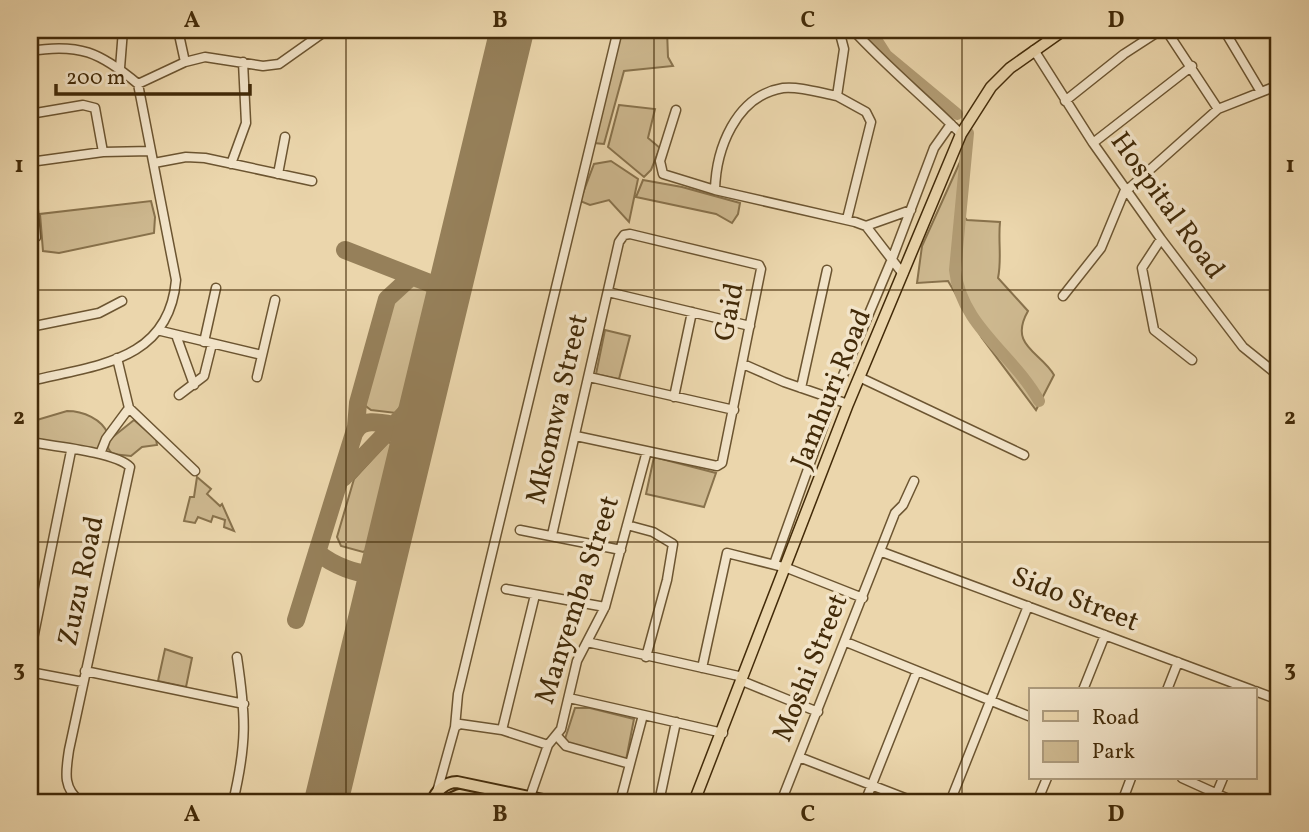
<svg xmlns="http://www.w3.org/2000/svg" width="1309" height="832" viewBox="0 0 1309 832" font-family="Vollkorn,serif">
<rect width="100%" height="100%" fill="#ebd6ac"/>
<filter id="stains"><feTurbulence type="fractalNoise" baseFrequency=".00286" numOctaves="4"/><feColorMatrix values="0 0 0 0 .2 0 0 0 0 .09 0 0 0 0 .02 0 0 0 .5 -.17"/></filter>
<radialGradient id="worn" r=".72"><stop offset=".6" stop-color="#630" stop-opacity="0"/><stop offset="1" stop-color="#630" stop-opacity=".3"/></radialGradient>
<path fill="#ceb990" stroke="#88724c" stroke-width="2" d="M622,30H667L668,57L673,66L624,71L604,144L594,143Z
M619,105L655,109L648,138L660,148L651,170L644,177L608,147Z
M969,142L963,215L967,220L1000,222C998,241 1002,260 998,278L1028,311C1008,346 1041,352 1054,375L1036,410L982,338L948,281L917,283L922,246Z
M611,161L638,179L629,222L609,200L590,205L580,201L594,164Z
M643,180L682,187L740,203L738,214L732,223L716,214L636,197Z
M151,201L155,217L154,233L59,253L43,251L40,214Z
M414,282L427,287L432,296L408,394L396,413L371,410L363,404L393,298Z
M605,330L630,336L619,379L596,374Z
M67,411C83,411 102,419 108,434L98,450L30,439V422Z
M134,420L156,439L157,445L142,447L131,456L112,454L108,448L109,440Z
M388,442L396,445L371,548L363,552L341,546L337,537L354,479Z
M654,457L716,473L704,507L646,494Z
M197,477L211,489L207,494L220,506L222,504L234,531L224,527L225,520L213,516L211,522L198,517L195,523L184,521L190,497H194Z
M165,649L192,658L186,687L158,681Z
M575,708H590L634,719L626,760L564,742Z"/>
<g fill="none" stroke-linecap="round" stroke-linejoin="round">
<path stroke="#b29c74" stroke-width="12" d="M870,30L886,55L957,114
M968,133L955,270C961,326 1014,355 1039,401"/>
<path stroke="#96805a" stroke-width="18" d="M345,250L450,291
M355,432C363,414 391,426 407,427L417,420
M343,478L416,402L426,388
M317,552C330,563 361,579 378,571L383,565
M296,620L356,427L358,403L387,299L412,276"/>
<path stroke="#96805a" stroke-width="44" d="M326,802L512,30"/>
<g stroke="#6c5531" stroke-width="11">
<path id="minor" d="M178,30L185,62
M839,30L844,49L837,96L866,112L871,122L847,219
M853,30C887,67 925,98 961,134
M1166,30L1218,109
M1224,30L1261,92
M1034,50L1093,143L1161,239L1243,347L1279,376
M30,51C79,43 100,52 138,84L176,280C169,362 96,365 30,381
M120,68L123,30
M138,84L185,62L205,57L263,66L279,64L327,30
M1065,101L1124,54L1161,30
M676,110L660,161L663,174L715,190L855,222L866,226L903,274
M30,114L83,105L95,108L103,152
M1093,143L1192,66
M30,162L103,152L151,151
M154,163L186,157L205,158L312,181
M231,164L246,123L243,62
M30,170L36,237
M278,174L285,137
M715,190C716,150 735,96 783,88C799,86 821,93 837,96
M1126,191L1218,109L1279,85
M866,226L911,210
M1161,239L1142,268L1154,330L1192,360
M608,292L750,326
M1063,296L1101,248L1125,190
M30,327L99,313L122,301
M161,331L262,355
M176,335L194,385
M30,340L34,380
M204,342L216,288
M743,364L784,382L848,404
M257,377L275,300
M589,377L734,410
M859,377L1024,455
M801,388L827,270
M179,395L204,376L212,344
M674,397L692,312
M129,408L195,471
M30,442C52,446 116,452 130,467L69,750C66,771 62,788 81,802
M100,454L106,439L129,408L117,358
M627,525L653,532L673,544L667,580L646,657
M520,530L621,550
M552,535L619,242L624,235L630,234L759,265L761,269L722,463L717,466L576,436
M882,552L1252,690
M774,564L833,399L892,259L934,148L951,124
M506,589L605,607
M587,642L743,677
M846,642L1031,717
M30,654L71,451
M702,668L727,553L787,568L863,598
M85,671L244,704
M30,672L83,682
M742,681L818,712
M1083,690L1105,635
M1167,690L1178,662
M1255,691L1279,700
M569,698L723,733
M455,727L458,694L618,30
M502,730L535,595
M557,736L566,746L630,764L620,802
M799,757L915,802
M630,764L643,715
M1182,778L1235,802
M437,792L455,727L460,724L502,730L548,745
M530,797L548,745L561,729L577,661L605,607L647,451
M233,802C247,743 246,717 237,657
M659,802L676,722
M781,802L895,513L903,505L914,481
M865,802L917,671
M950,802L1028,606
M1037,802L1047,778
M1122,802L1131,778
M1213,802L1223,778"/>
</g>
<g stroke="#422a08" stroke-width="13">
<path id="major" d="M694,802L848,404L961,134L991,87L1010,68L1064,30"/>
</g>
<g stroke="#422a08" stroke-width="14">
<path id="highway" d="M432,802C436,791 445,782 457,782L553,802
M443,802L459,795L492,802"/>
</g>
<use href="#minor" stroke="#f2e4c9" stroke-width="8"/>
<use href="#major" stroke="#ebd6ac" stroke-width="10"/>
<use href="#highway" stroke="#ebd6ac" stroke-width="10"/>
</g>
<path fill="none" stroke="#422a08" stroke-width="2" stroke-opacity="0.55" d="M346,30V802M654,30V802M962,30V802M30,290H1279M30,542H1279"/>
<g text-anchor="middle" dominant-baseline="central" stroke-width="7" stroke-linejoin="round" paint-order="stroke">
<g font-size="28" fill="#422a08" stroke="#f2e4c9">
<text transform="translate(1167 206) rotate(54)">Hospital Road</text>
<text transform="translate(730 312) rotate(-79)">Gaid</text>
<text transform="translate(832 389) rotate(-68)">Jamhuri Road</text>
<text transform="translate(558 409) rotate(-77)">Mkomwa Street</text>
<text transform="translate(82 581) rotate(-78)">Zuzu Road</text>
<text transform="translate(578 600) rotate(-72)">Manyemba Street</text>
<text transform="translate(1075 600) rotate(21)">Sido Street</text>
<text transform="translate(811 668) rotate(-68)">Moshi Street</text>
</g>
</g>
<rect width="1309" height="832" fill="none" stroke="#ebd6ac" stroke-width="77"/>
<rect x="1029" y="688" width="228" height="91" fill="#f2e4c9" stroke="#ac9a7c" stroke-width="2"/>
<rect x="1043" y="711" width="35" height="10" fill="#ebd6ac" stroke="#ac9a7c" stroke-width="2"/>
<text x="1092" y="724" font-size="21" fill="#422a08">Road</text>
<rect x="1043" y="741" width="35" height="21" fill="#ceb990" stroke="#ac9a7c" stroke-width="2"/>
<text x="1092" y="758" font-size="21" fill="#422a08">Park</text>
<path d="M56 84v10h194v-10" fill="none" stroke="#422a08" stroke-width="3.5"/>
<text x="66" y="84" font-size="21" fill="#422a08" stroke="#f2e4c9" stroke-width="5" paint-order="stroke">200 m</text>
<rect x="38" y="38" width="1232" height="756" fill="none" stroke="#422a08" stroke-width="2.5"/>
<g font-size="23" text-anchor="middle" font-weight="bold" fill="#422a08">
<text x="192" y="27">A</text>
<text x="500" y="27">B</text>
<text x="808" y="27">C</text>
<text x="1116" y="27">D</text>
<text x="19" y="172">1</text>
<text x="1290" y="172">1</text>
<text x="19" y="424">2</text>
<text x="1290" y="424">2</text>
<text x="19" y="676">3</text>
<text x="1290" y="676">3</text>
<text x="192" y="821">A</text>
<text x="500" y="821">B</text>
<text x="808" y="821">C</text>
<text x="1116" y="821">D</text>
</g>
<rect width="100%" height="100%" filter="url(#stains)"/>
<rect width="100%" height="100%" fill="url(#worn)"/>
</svg>
